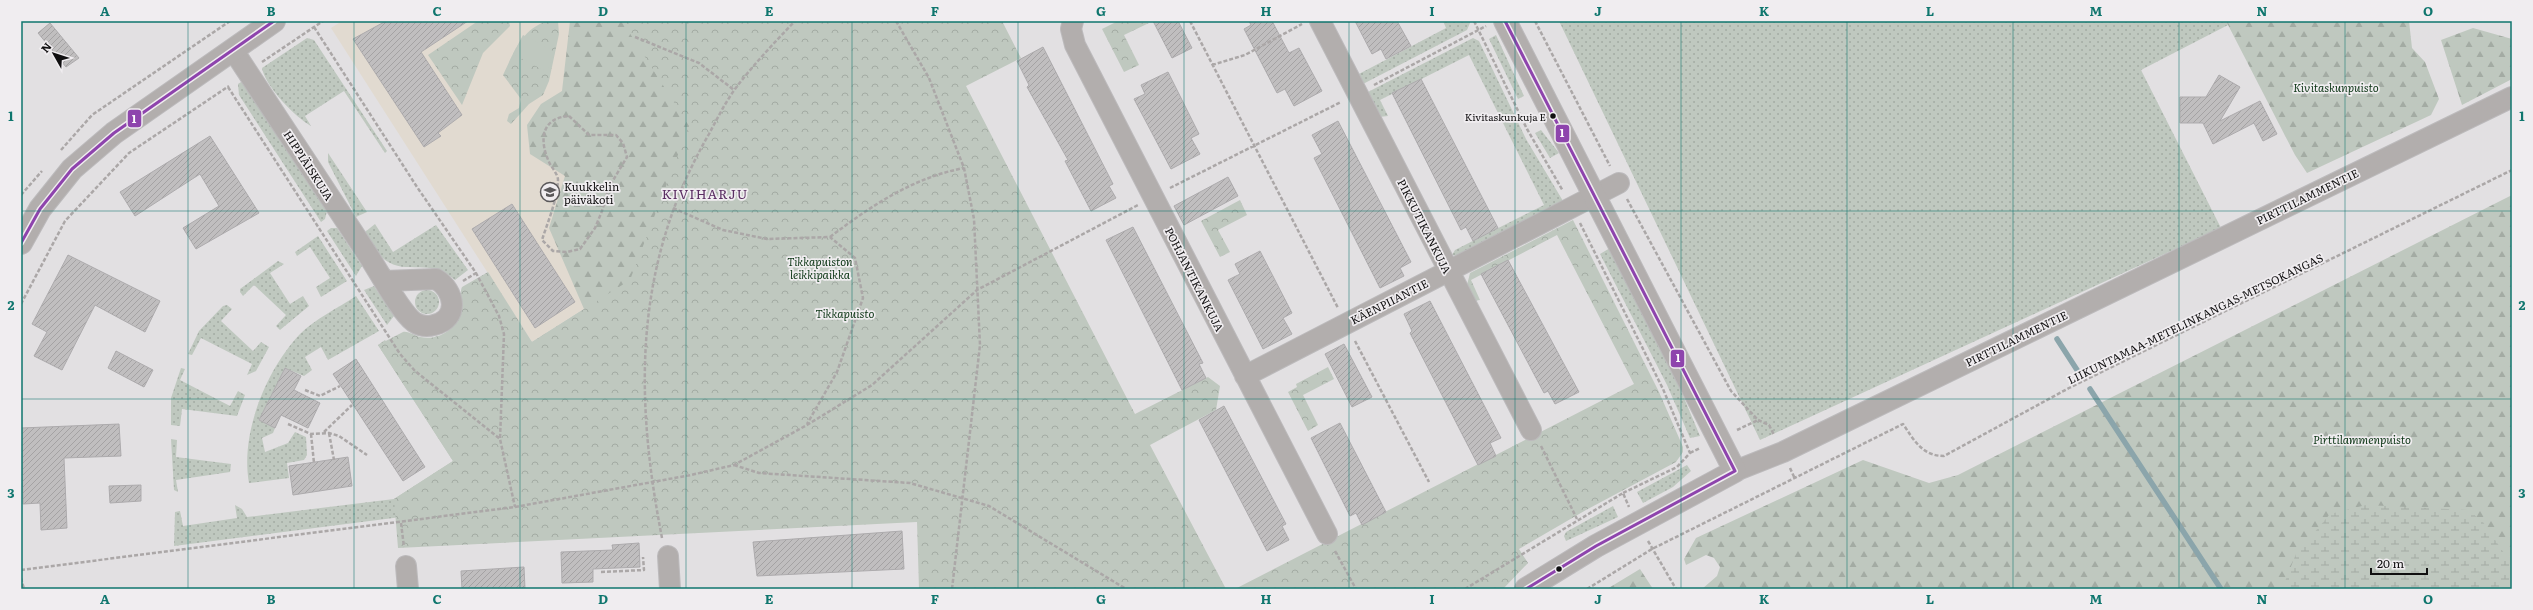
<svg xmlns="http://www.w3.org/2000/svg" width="2533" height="610" viewBox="0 0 2533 610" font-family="Literata,serif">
<defs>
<pattern id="grass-dots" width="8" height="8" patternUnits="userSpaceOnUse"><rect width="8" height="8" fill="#bfc8bf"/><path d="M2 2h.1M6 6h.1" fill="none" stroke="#a3aba3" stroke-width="1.8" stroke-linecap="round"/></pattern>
<pattern id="forest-firs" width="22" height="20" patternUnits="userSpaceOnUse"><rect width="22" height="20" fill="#bfc8bf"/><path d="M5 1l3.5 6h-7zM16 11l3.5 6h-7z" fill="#a3aba3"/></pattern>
<pattern id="wetland-marsh" width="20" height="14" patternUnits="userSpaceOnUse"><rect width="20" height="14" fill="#bfc8bf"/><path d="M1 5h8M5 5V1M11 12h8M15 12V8" fill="none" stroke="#a3aba3"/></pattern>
<pattern id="park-crowns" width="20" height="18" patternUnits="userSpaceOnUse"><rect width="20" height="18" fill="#bfc8bf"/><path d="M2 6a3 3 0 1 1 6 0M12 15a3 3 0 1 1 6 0" fill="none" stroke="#a3aba3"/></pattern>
<pattern id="building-hatch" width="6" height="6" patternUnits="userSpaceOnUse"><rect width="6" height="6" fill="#c0bebf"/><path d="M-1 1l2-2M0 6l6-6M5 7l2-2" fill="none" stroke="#a4a2a3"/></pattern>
</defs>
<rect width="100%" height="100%" fill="#e2e0e2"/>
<path fill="#e1dad0" d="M342,21H622L630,280L532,342L331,28Z"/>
<path fill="url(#grass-dots)" d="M1443,21H1469L1470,23L1467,30L1363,84L1357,75L1446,28Z
M1559,21H2226L2228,25L2141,70L2221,228L1760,440Z
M1496,35L1524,96L1518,99L1489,39Z
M307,38L314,40L387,151L385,153L344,91L305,116L311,126C295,117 265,86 262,68Z
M1473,38L1479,41L1526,139L1563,201L1458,256L1452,255L1455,250L1544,205L1469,55L1380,100L1388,116L1379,117L1366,93Z
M241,82L247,88L327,211L325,219L321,222L239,95L238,84Z
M1541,130L1559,153L1550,158L1535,133Z
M328,153L367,212L356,217L328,162Z
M375,224L393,252L436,225L468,270L455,280C430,257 407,276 385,260C376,253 371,241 365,232Z
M331,228H337L362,266L356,276L327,231Z
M318,236L347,281L321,297L316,287L330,278L310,247L297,256L295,252Z
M1610,248L1671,367L1700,436L1690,438L1667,385L1600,254Z
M278,261L284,264L270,273L290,304L303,296L309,306L280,330L276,326L286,315L254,285L243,296L240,292V289Z
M374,286L394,316L387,325L364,290Z
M415 302a12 12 0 1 1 24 0a12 12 0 1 1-24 0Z
M356,296L379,331L328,360L321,347L305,357L312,370L304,376L285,368L259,420L275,428L273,433L262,438L265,452L288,443L295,432L306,437L307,455L304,460L287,463L289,478L249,483C240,434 266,370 300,334C315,319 338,308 356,296Z
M227,305L232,309L221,321L253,351L261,342L269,347L256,371L247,375L252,364L201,338L192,355L188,354L199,331L223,306Z
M385,340L503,504L174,546L175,512L180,511L183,526L237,518L235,505L242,509L247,517L394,499L453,461L378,345Z
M181,368L185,369L180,380L230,406L238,391L245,395L237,416L182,409L180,426L171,425V398Z
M171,439L177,440L176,457L231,464L230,472L176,480L178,492L174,490Z
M1687,465L1691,471L1673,487L1643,503L1637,492Z
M1613,506L1618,517L1566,541L1564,536L1566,532Z"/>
<path fill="url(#forest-firs)" d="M570,21H781L633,440L509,321L532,342L584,309L549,228L565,176L530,154L527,125L541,104L562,91Z
M2226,21H2409L2412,48L2425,62L2439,99L2431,115L2307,173L2295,155Z
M2473,28L2512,39V79L2462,105L2441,40Z
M2512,195V589H1702L1717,576L1720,567L1714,558L1706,555L1686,565L1684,559L1696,538L1863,460L1929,483L1958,475Z
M1640,569L1653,589H1607Z"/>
<path fill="url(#wetland-marsh)" d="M2366,505L2468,510L2483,522L2512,565V589H2282L2296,554L2330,514Z"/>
<path fill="url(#park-crowns)" d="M478,21H509L510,26L483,53L462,105L428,55Z
M547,21H558L559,34L549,81L543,95L529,104L511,124L507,121L509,114L519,108L521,99L503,75C514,52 521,30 547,21Z
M622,21H1002L1021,58L966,86L1135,414L1208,377L1220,386L1216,410L1150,445L1226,589H919L917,522L398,548L394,499L453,461L378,345L403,332C409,331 415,336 420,337C437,341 455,330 460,315C463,306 459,293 462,287L488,272L532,342L630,280L689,126Z
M1118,21L1149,23L1124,35L1139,65L1124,72L1102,29Z
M1240,200L1247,215L1218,230L1230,252L1220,257L1201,221Z
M1573,220L1659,392L1683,447V452L1676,462L1586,510L1519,549L1528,563L1503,589H1235L1634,384L1557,235L1471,280L1480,300L1473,301L1467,285L1470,273Z
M1328,367L1334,379L1303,395L1318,425L1308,431L1288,392L1297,387L1296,384Z"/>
<path fill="#bfc8bf" d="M523,35L555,52L547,72L513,54Z"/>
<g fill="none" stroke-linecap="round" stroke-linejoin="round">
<path stroke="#8ba5ab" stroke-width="5.5" d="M2057,339L2079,373
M2090,389L2221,589"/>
</g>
<path fill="url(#building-hatch)" stroke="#adabad" d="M386,21H468L421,52L462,115L438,133L441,136L424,147L353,39Z
M1153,21H1178L1192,48L1172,58Z
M1249,21H1272L1289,53L1299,48L1322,91L1294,106L1285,89L1277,93L1244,29L1251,25Z
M1355,21H1397L1411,46L1386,59L1381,49L1372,54Z
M50,23L79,58L66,67L38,33Z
M1043,47L1113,184L1109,186L1116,198L1091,211L1065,161L1068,160L1027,87L1029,85L1017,61Z
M1168,72L1199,134L1191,138L1200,154L1171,169L1134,99L1145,94L1141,85Z
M2219,75L2240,87L2220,121L2260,101L2277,134L2263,141L2254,123L2213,144L2203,123H2180V97H2206Z
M1421,79L1498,228L1473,241L1466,227L1461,230L1392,93Z
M1338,121L1411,262L1400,268L1404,276L1380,288L1314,158L1322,154L1312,135Z
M210,136L259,213L196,249L183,228L219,206L200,174L135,216L120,192Z
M1228,177L1238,196L1184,225L1174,206Z
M512,204L575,302L535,328L472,229Z
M1133,227L1203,363L1199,364L1206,378L1182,390L1106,240Z
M1260,251L1292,313L1283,318L1292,334L1263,349L1228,280L1240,274L1235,264Z
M68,255L160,301L145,332L95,305L62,370L34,356L47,332L32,324Z
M1508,260L1579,392L1555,404L1548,391L1544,393L1481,274Z
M1430,301L1501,438L1490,443L1496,456L1478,465L1410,333L1412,331L1404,314Z
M1344,344L1372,397L1352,407L1325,354Z
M116,351L153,370L144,387L108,368Z
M356,359L425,467L403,481L333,374Z
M285,368L301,376L294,390L320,403L308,428L281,415L275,428L259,420Z
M1224,406L1286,524L1282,526L1289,540L1267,551L1199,420Z
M1340,423L1386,512L1362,525L1356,513L1350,516L1311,438Z
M119,424L121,456L64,458L67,528L41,530L40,503L23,504L21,428Z
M348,457L352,486L293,495L289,466Z
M141,485V501L110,503L109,486Z
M902,531L904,569L757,576L753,542Z
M639,543L640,567L593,569V582L562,583L561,552L613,550L612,545Z
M524,567L525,589H462L461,571Z"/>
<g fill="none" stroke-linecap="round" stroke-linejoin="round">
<g stroke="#bcbabc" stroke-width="22">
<path id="minor" d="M1073,21L1071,29L1075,45L1327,534
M1320,21L1531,430
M233,50C277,117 322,185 366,252C377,268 400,312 414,322C420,326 427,327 434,325C460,319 455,290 436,279L385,281
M1245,376L1619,183
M1735,471L1783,452L2512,97
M668,556L670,589
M406,566L408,589"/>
</g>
<g stroke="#bcbabc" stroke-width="24">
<path id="tertiary" d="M1505,21L1735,471L1596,546L1526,589
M21,243L40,209L72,169L114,133L274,21"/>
</g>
<path stroke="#aba7a7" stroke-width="2.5" stroke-dasharray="4 2" stroke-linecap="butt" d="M896,21L929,78L964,168L974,219L980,345L952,589
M1190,21L1338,308
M1474,21L1527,129L1563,191
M1535,21L1610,166
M314,27L417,187L476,273L499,316L504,334L500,439L515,507
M635,37L699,63L734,90
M262,62L323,21
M1212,65L1245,55L1302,24
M1374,85L1486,26
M228,87L400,354L415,371L500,439
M569,116L589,135H616L623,143L627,157L609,187L602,211L595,228L580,249L567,252L553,251L542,240C548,221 557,201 558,180C558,175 553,169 550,164C539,142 540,118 569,116Z
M61,150L92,115L230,21
M1170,188L1341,102
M21,195L42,171
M1627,199L1731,391L1758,420L1769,425L1774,435
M673,208L723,230L767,239L830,237L855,258L863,298L837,372L807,424
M1580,223L1663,389L1690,453L1677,467L1623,493
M830,237C871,206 912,178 964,168
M463,281L476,273
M21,304L65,221L129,153L229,86
M1355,341L1429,482
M305,390L320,396L340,386
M288,424L311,434L329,433L339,436L367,455
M1737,430L1758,420
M324,432L352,405
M329,433L334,460
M311,434L314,463
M1541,446L1577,519
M1690,453L1700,448
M734,465L759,473L910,483L989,506L1126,589
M1790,468L1795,479
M401,523L404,547
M662,538C634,394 634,264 709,134C717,119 725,103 735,89C753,65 774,43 795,21
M1648,541L1676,589
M1335,551L1356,589
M21,570L515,507L691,475L734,465L807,425L872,385L977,290L1138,205
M601,572L644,570L643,557
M21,578L24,589
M1465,589L1623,493L1629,507
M1587,589L1652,549L1903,424C1914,440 1922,456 1944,456L2069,388L2512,170"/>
<use href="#minor" stroke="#b2aead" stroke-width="20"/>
<use href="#tertiary" stroke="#b2aead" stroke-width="22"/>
<g stroke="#f0edf0" stroke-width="6">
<path id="bus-1" d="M1505,21L1735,471
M21,243L40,209L72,169L114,133L274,21
M1526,589L1596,546L1735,471"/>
</g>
<use href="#bus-1" stroke="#8e44ad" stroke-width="3"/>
</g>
<path fill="none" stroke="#0f766e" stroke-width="1" stroke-opacity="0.55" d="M188,21V589M354,21V589M520,21V589M686,21V589M852,21V589M1018,21V589M1184,21V589M1349,21V589M1515,21V589M1681,21V589M1847,21V589M2013,21V589M2179,21V589M2345,21V589M21,211H2512M21,399H2512"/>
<defs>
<g id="school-ring" transform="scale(1)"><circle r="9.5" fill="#f0edf0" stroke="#5a585a" stroke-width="1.5"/><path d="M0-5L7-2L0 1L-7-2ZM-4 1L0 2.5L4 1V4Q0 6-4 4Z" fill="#5a585a"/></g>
</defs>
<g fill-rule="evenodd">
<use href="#school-ring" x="550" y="192"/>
</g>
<g fill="#100f10" stroke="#f0edf0" stroke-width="1.5">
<circle cx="1553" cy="116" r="3.5"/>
<circle cx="1559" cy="569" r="3.5"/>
</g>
<g text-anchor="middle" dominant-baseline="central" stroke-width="3.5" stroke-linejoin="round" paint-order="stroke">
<g font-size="10" fill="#100f10" stroke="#f0edf0" text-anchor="end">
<text x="1546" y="116">Kivitaskunkuja E</text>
</g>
<g font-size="11" font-style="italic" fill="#0b3514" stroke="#f0edf0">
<text x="2336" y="87">Kivitaskunpuisto</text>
<text x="820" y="261">Tikkapuiston<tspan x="820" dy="13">leikkipaikka</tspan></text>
<text x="845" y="313">Tikkapuisto</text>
<text x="2362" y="439">Pirttilammenpuisto</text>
</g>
<g font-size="11" fill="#100f10" stroke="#f0edf0">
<text transform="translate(309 165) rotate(57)">HIPPIÄISKUJA</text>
<text transform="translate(2307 196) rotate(-26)">PIRTTILAMMENTIE</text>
<text transform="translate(1425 226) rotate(63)">PIKKUTIKANKUJA</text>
<text transform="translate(1195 279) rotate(63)">POHJANTIKANKUJA</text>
<text transform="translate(1389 301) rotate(-27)">KÄENPIIANTIE</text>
<text transform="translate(2195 318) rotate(-26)">LIIKUNTAMAA-METELINKANGAS-METSOKANGAS</text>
<text transform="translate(2016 338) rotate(-26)">PIRTTILAMMENTIE</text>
</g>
<g font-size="11" fill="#100f10" stroke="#f0edf0" text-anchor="start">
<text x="564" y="186">Kuukkelin<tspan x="564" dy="13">päiväkoti</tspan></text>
</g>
<g font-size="13" letter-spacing="1" fill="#5a2e63" stroke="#f0edf0">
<text x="705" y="193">KIVIHARJU</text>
</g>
</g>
<g stroke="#f0edf0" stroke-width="1.5">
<rect x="127" y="109" width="15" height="19" rx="4" fill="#8e44ad"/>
<rect x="1555" y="124" width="15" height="19" rx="4" fill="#8e44ad"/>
<rect x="1670" y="349" width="15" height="19" rx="4" fill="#8e44ad"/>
</g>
<g font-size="11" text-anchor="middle" font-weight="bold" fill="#fff">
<text x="134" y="123">1</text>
<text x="1562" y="137">1</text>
<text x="1678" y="362">1</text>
</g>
<rect width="2533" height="610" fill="none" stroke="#f0edf0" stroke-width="44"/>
<g transform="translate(54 54) rotate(309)" stroke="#f0edf0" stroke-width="3" paint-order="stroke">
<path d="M0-3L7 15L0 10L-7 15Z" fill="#100f10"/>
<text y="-6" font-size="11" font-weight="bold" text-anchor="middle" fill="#100f10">N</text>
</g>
<path d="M2371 568v6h56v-6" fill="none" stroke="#100f10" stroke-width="2"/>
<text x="2377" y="568" font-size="12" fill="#100f10" stroke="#f0edf0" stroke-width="3" paint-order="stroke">20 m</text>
<rect x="22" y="22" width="2489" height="566" fill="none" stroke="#0f766e" stroke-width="1.5"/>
<g font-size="13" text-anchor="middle" font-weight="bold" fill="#0f766e">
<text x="105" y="16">A</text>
<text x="271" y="16">B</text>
<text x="437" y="16">C</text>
<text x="603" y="16">D</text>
<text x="769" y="16">E</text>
<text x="935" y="16">F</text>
<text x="1101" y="16">G</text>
<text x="1266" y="16">H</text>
<text x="1432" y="16">I</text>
<text x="1598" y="16">J</text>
<text x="1764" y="16">K</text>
<text x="1930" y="16">L</text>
<text x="2096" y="16">M</text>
<text x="2262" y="16">N</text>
<text x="2428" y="16">O</text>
<text x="11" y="121">1</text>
<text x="2522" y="121">1</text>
<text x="11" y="310">2</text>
<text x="2522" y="310">2</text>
<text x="11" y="498">3</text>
<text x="2522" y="498">3</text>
<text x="105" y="604">A</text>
<text x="271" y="604">B</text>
<text x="437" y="604">C</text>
<text x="603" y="604">D</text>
<text x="769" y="604">E</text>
<text x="935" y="604">F</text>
<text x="1101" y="604">G</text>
<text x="1266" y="604">H</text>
<text x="1432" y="604">I</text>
<text x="1598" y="604">J</text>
<text x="1764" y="604">K</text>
<text x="1930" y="604">L</text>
<text x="2096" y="604">M</text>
<text x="2262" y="604">N</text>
<text x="2428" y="604">O</text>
</g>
</svg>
